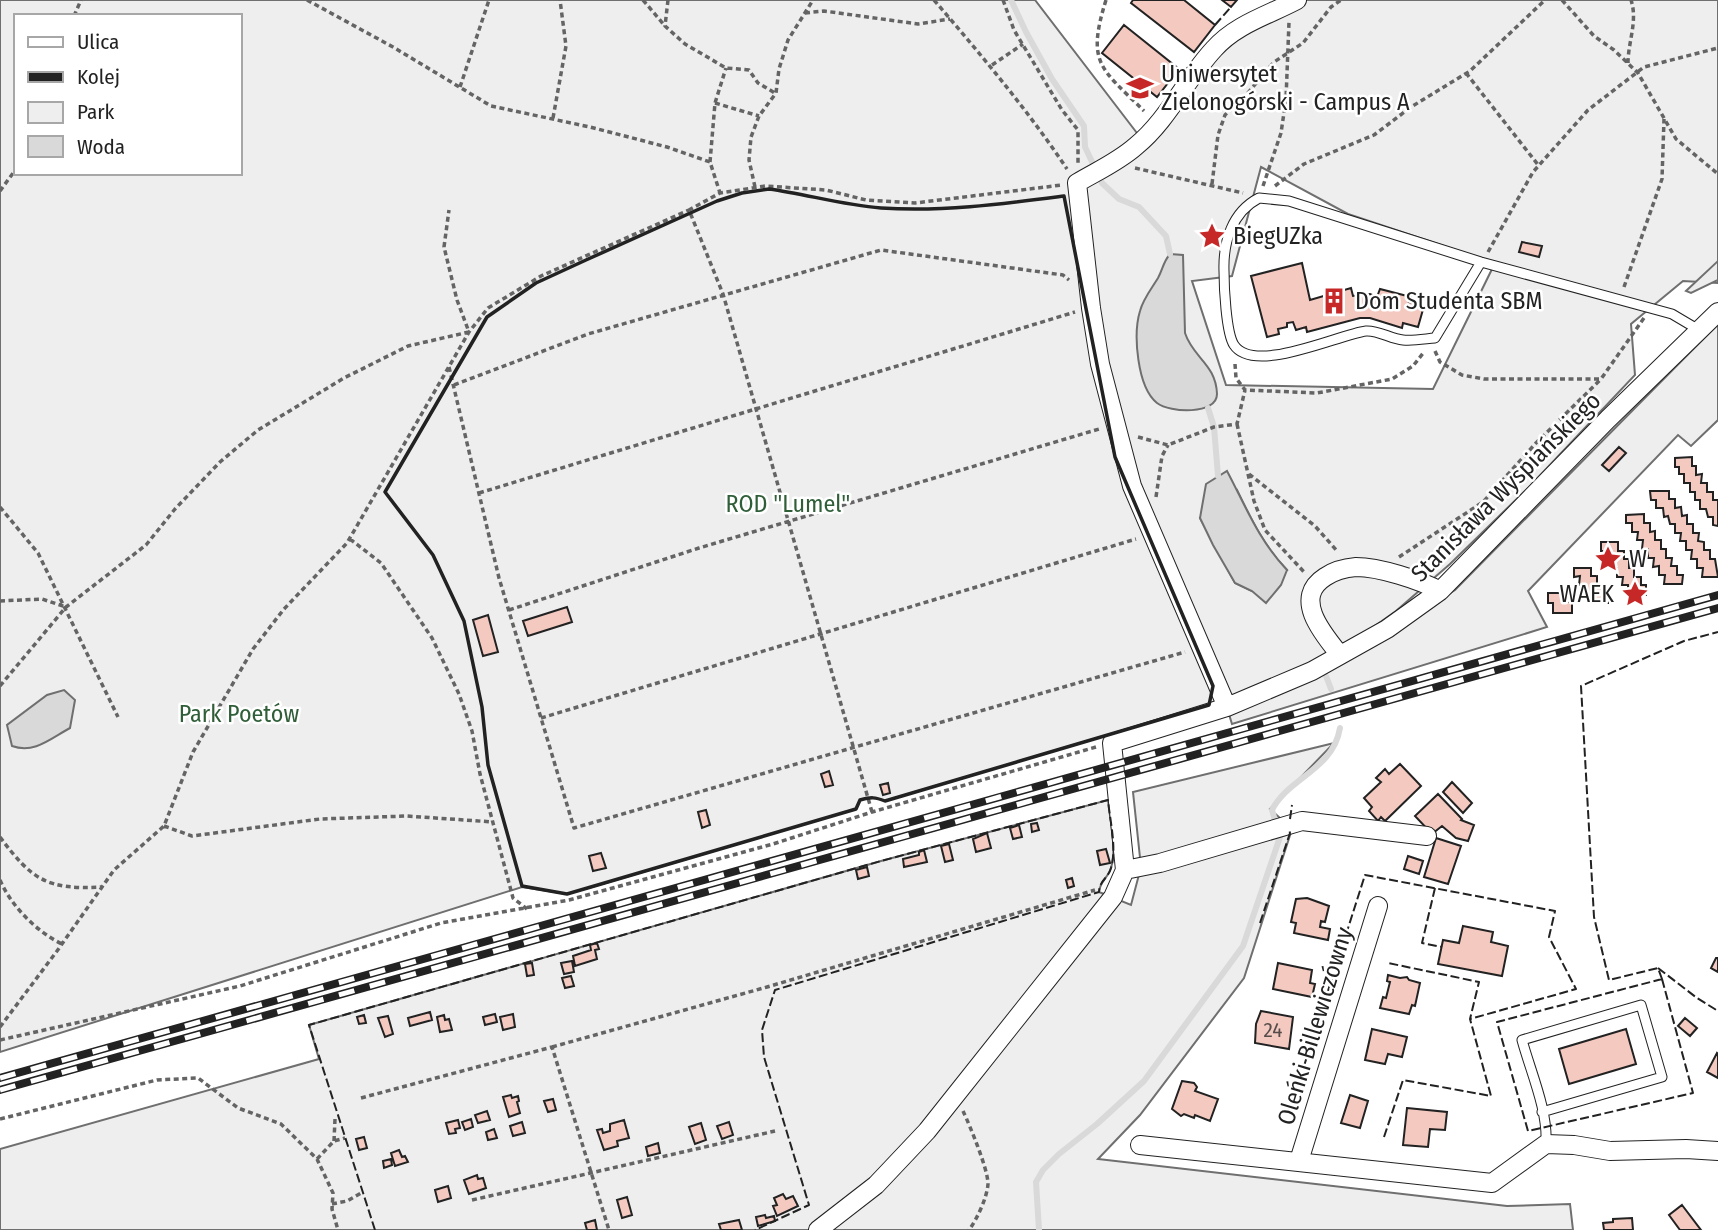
<svg xmlns="http://www.w3.org/2000/svg" width="1718" height="1230" viewBox="0 0 1718 1230" font-family="'Fira Sans Condensed',sans-serif">
<rect width="100%" height="100%" fill="#fff"/>
<path fill="#eee" stroke="#6f6f6f" stroke-width="2" fill-rule="evenodd" d="M0,0H1035L1140,137L1234,28L1289,0H1718V283L1683,281L1631,324L1635,375L1530,486L1450,564L1396,611L1362,635L1306,668L1232,698L885,801C875,797 871,797 860,800L856,809L592,887L567,894L522,887L0,1052ZM16,16H240V173H16ZM1261,167L1348,214L1495,263L1433,389L1226,385L1192,281L1232,276ZM1237,490C1251,519 1264,546 1287,570L1252,591L1235,583L1200,518Z
M1718,324V420L1691,446L1678,435L1528,591L1547,627L1232,724L1228,711L1416,615L1455,590Z
M1334,743L1270,809L1292,829L1244,978L1140,1115L1098,1159L1507,1206L1570,1204L1573,1230H0V1149L319,1059L309,1025L881,861L1108,800C1110,821 1117,848 1111,868C1108,878 1100,881 1099,892L1131,905L1141,867L1133,792Z"/>
<path fill="#ededed" stroke="#6f6f6f" stroke-width="2" d="M1718,261V280L1691,293L1686,291Z"/>
<path fill="#d9d9d9" stroke="#6f6f6f" stroke-width="2" d="M1170,254L1183,255L1185,333C1193,358 1216,364 1217,394C1217,415 1170,413 1157,403C1137,387 1133,334 1140,311C1143,299 1152,288 1158,278C1163,269 1163,262 1170,254Z
M1227,471C1245,505 1259,541 1287,570L1281,585L1266,603L1252,591L1235,583L1213,545L1200,518L1206,484Z
M64,690L75,700L70,728C50,739 34,754 12,746L7,725L47,695Z"/>
<g fill="none" stroke-linecap="round" stroke-linejoin="round">
<path stroke="#d9d9d9" stroke-width="6" d="M1011,0L1026,32L1052,79L1084,126L1085,147L1102,183L1119,199L1139,207L1166,236L1170,254
M1208,408L1214,427L1218,476
M1326,676L1331,689
M1039,1230L1036,1182L1043,1170L1059,1154L1097,1124L1144,1081L1243,946L1280,837L1272,810C1289,777 1333,770 1340,728"/>
</g>
<path fill="#f3c9c0" stroke="#222" stroke-width="2" d="M1133,0H1184L1215,25L1194,52L1131,3Z
M1222,0H1237L1231,7Z
M1124,25L1179,69L1157,97L1102,53Z
M1522,242L1542,246L1539,257L1519,252Z
M1302,263L1310,300L1351,288L1353,296L1370,294L1377,297L1380,289L1411,297L1409,302L1424,306L1418,327L1403,323L1402,328L1370,318H1360L1307,332L1306,327L1296,330L1293,322L1287,323V327L1278,329L1279,334L1267,337L1251,276Z
M1619,447L1626,453L1609,471L1602,465Z
M1692,457V466H1696V475L1702,474L1701,483H1707V492H1713V500H1718V526L1713,525V517H1708L1706,509H1700V500H1695V492H1690V483H1684V474H1679V467H1675V458Z
M1650,491H1669V499H1675V508L1681,507L1682,516L1687,515V524H1693V533H1699L1698,541L1704,542V550H1710V559H1715L1718,577H1702L1703,568H1697V559H1691L1692,550H1686V541H1680L1681,533H1675V524H1670L1668,516L1664,517L1663,508H1656V500H1651Z
M1644,514V523H1650V532L1655,531V540H1661V549H1666V558H1672L1671,566H1677V575H1683L1682,584H1664L1665,575H1659V566L1653,567L1654,558H1648V549H1642L1643,540H1637L1638,532H1632V523H1626V515Z
M1601,542H1618V551H1624V559H1629V568H1634V577H1641V585H1646V595L1628,594V585H1622L1623,577H1617V568H1611V559H1606V551H1601Z
M1574,568H1591V576H1597V585H1603V594H1608V603H1590L1591,594H1585V585H1579L1580,576L1574,577Z
M1548,593H1565V602H1572V613H1553V603H1548Z
M567,607L572,622L528,636L523,621Z
M488,615L498,652L483,656L473,620Z
M1400,764L1421,786L1385,821L1381,817L1378,821L1369,811L1372,807L1364,798L1381,782L1376,778L1385,769L1389,774Z
M829,771L833,785L825,787L821,774Z
M1452,782L1472,803L1463,813L1443,792Z
M888,783L890,793L883,795L880,785Z
M1438,794L1462,819L1461,820L1474,825L1468,841L1456,838L1442,826L1432,834L1415,816Z
M706,810L710,825L702,828L698,812Z
M1037,823L1039,830L1032,832L1031,824Z
M1019,825L1022,837L1013,839L1010,828Z
M987,833L991,848L976,852L973,839Z
M1436,838L1461,846L1448,884L1424,877Z
M949,844L953,860L945,862L941,846Z
M1106,849L1110,863L1100,865L1097,851Z
M924,850L927,862L904,867L903,859L919,855V852Z
M601,853L606,868L593,871L589,856Z
M1408,856L1423,861L1419,874L1404,869Z
M867,867L869,876L858,879L856,870Z
M1072,878L1074,886L1068,888L1066,880Z
M1307,898L1329,906L1325,922L1321,921L1320,927L1330,929L1328,940L1294,933L1296,923L1291,922L1296,899Z
M1463,926L1493,932L1491,942L1508,946L1502,976L1438,964L1443,940L1459,943Z
M597,943L599,949L595,950L597,959L575,966L573,956L591,950L590,945Z
M1716,958H1718V972L1711,968Z
M572,961L574,972L564,974L561,963Z
M532,963L534,975L527,976L525,964Z
M1278,963L1312,970L1310,983L1315,984L1312,997L1273,989Z
M1388,975L1400,978L1407,977L1409,980L1420,983L1415,1006L1412,1005L1409,1014L1380,1008L1383,997L1386,998L1390,982L1387,981Z
M571,976L574,986L565,988L562,978Z
M1261,1011L1293,1017L1289,1049L1255,1043L1256,1024Z
M430,1012L432,1020L410,1026L408,1018Z
M495,1014L497,1022L485,1025L483,1017Z
M513,1014L515,1027L503,1030L500,1017Z
M364,1015L366,1023L359,1024L357,1017Z
M444,1015L445,1020L449,1019L452,1030L440,1032L437,1017Z
M388,1016L393,1034L385,1037L378,1018Z
M1685,1018L1697,1028L1690,1036L1678,1026Z
M1372,1029L1407,1037L1402,1057L1388,1054L1385,1064L1365,1060Z
M1626,1029L1636,1064L1569,1084L1559,1049Z
M1717,1053L1718,1054V1078L1707,1072Z
M1182,1081L1194,1083L1197,1087L1195,1091L1218,1099L1210,1121L1195,1115L1194,1118L1184,1114L1181,1116L1172,1109Z
M511,1095L512,1098L518,1096L519,1101L517,1102L520,1113L509,1117L503,1097Z
M1350,1095L1368,1101L1360,1128L1341,1123Z
M553,1099L556,1110L548,1112L544,1101Z
M1407,1108L1447,1112L1445,1130L1430,1129L1428,1147L1403,1145Z
M487,1111L490,1120L478,1123L475,1115Z
M471,1119L473,1127L465,1130L462,1122Z
M458,1120L460,1128L455,1129L456,1133L449,1134L446,1123Z
M624,1120L629,1138L617,1141L618,1146L604,1150L597,1130L602,1129L603,1133L610,1131V1124Z
M522,1122L525,1133L513,1136L510,1126Z
M729,1122L733,1135L722,1139L717,1126Z
M701,1123L706,1140L695,1144L689,1127Z
M494,1129L497,1138L488,1140L486,1132Z
M364,1137L367,1148L359,1150L356,1139Z
M658,1143L660,1153L648,1156L646,1147Z
M399,1150L402,1157L405,1156L408,1162L395,1166L391,1153Z
M391,1159L392,1165L384,1168L383,1161Z
M477,1175L478,1179L483,1178L486,1188L469,1194L464,1180Z
M448,1186L451,1198L438,1202L435,1190Z
M783,1194L786,1199L793,1196L798,1206L777,1216L773,1206L777,1205L774,1198Z
M627,1197L632,1215L622,1218L617,1200Z
M1682,1205L1701,1230H1680L1669,1215Z
M765,1215L766,1218L774,1216L775,1221L758,1226L756,1217Z
M1632,1218L1633,1230H1604L1603,1223L1613,1222V1219Z
M595,1220L597,1230H587L585,1223Z
M739,1220L742,1230H721L719,1224Z"/>
<g fill="none" stroke-linecap="round" stroke-linejoin="round">
<g stroke="#222" stroke-width="11">
<path id="service" d="M1481,262L1435,338C1424,339 1413,341 1403,340C1391,339 1378,330 1366,331C1337,335 1254,375 1234,345C1226,333 1224,286 1224,271C1223,242 1232,212 1259,198L1289,201L1481,262L1672,314L1699,330
M1542,1112L1662,1077L1641,1005L1522,1040C1531,1073 1548,1110 1546,1144"/>
</g>
<g stroke="#222" stroke-width="20">
<path id="minor" d="M1340,655C1323,634 1292,598 1325,577C1335,570 1344,568 1356,567C1379,567 1420,580 1440,591
M1227,707L1132,486L1100,364L1091,308L1077,183C1097,171 1118,162 1136,146C1168,120 1186,79 1214,49C1236,24 1269,15 1297,0
M1125,870L1160,863L1302,821L1427,836
M1140,1145L1492,1183L1546,1144L1574,1145L1610,1151L1686,1149L1718,1151
M1299,1161L1378,906
M818,1230L876,1185L927,1131L1113,897L1125,870L1112,743L1227,707L1312,671L1387,629L1440,591L1608,419L1718,312"/>
</g>
<path stroke="#646464" stroke-width="3.5" stroke-dasharray="5 3.5" stroke-linecap="butt" d="M307,0L393,47L491,106L590,127L667,147L710,162L720,193
M643,0L665,26
M668,0L665,26L685,44L726,68L749,70L758,83L775,93
M934,0C981,55 1027,109 1067,169
M1003,0L1014,30L1062,110L1078,130V163
M1106,0C1086,64 1101,68 1144,111
M1562,0L1594,36L1614,50L1638,73L1676,139L1718,174
M805,13L824,11L918,24L950,19
M74,16L81,0
M1628,63C1628,42 1638,21 1631,0
M992,65L1023,44
M1466,73L1539,166
M460,87L489,0
M715,103L759,116
M553,118L566,46L560,0
M710,162L715,103L726,68
M1135,168L1243,193
M1212,184L1218,135L1225,115L1247,94L1274,62L1303,43L1331,7L1341,0
M1263,186L1281,133L1286,99L1289,22
M1275,186L1304,164L1374,135L1411,107L1470,71L1545,0
M755,187L749,160L751,137L759,116L776,93L779,69L788,40L813,0
M0,191L16,169
M1488,252L1533,172L1588,110L1644,67L1718,48
M1624,287L1662,179L1664,119
M1435,351L1440,362L1462,375L1484,379H1601L1644,318
M1235,364L1236,378L1245,390L1317,393L1392,379L1413,366L1424,352
M449,367L499,578L574,828L1185,652
M454,385L588,334L881,250L1063,275L1069,280
M1237,424L1254,501L1265,530L1305,573
M1138,437L1168,445L1214,427L1237,424L1245,390
M1249,474L1315,526L1338,552
M479,493L1075,312
M1156,497L1162,456L1168,445
M0,507L38,553L118,717
M350,539L381,563L432,638L459,694L472,731L480,774L513,898L527,909
M1399,557L1483,502L1536,443L1601,379
M0,601L42,599L66,607
M509,610L699,548L1099,429
M0,686L66,607L146,545L175,509L220,462L258,430L344,378L408,346L469,332L457,300L444,247L449,210
M541,718L1136,539
M872,812L723,294L689,210L720,193L765,186L826,190L866,200L915,203L1062,185
M164,826L192,836L320,819L407,816L493,822
M0,837C32,880 47,890 102,887
M0,880C11,906 37,932 62,944
M0,1027L57,951L114,870L164,826L193,752L253,649L284,609L347,543L469,332L488,308L541,276L689,210
M0,1040L240,986L441,923L569,900L773,844L872,812L1096,747
M552,1047L767,987L1095,890
M361,1098L552,1047L609,1230
M963,1111C970,1126 988,1169 988,1184C987,1198 977,1219 969,1230
M0,1119L157,1080L198,1078L238,1108L281,1124L317,1159L333,1193L332,1209L338,1230
M334,1141L335,1119L338,1118
M317,1159L334,1141L345,1138
M472,1200L775,1131
M332,1204L347,1201L363,1192"/>
<use href="#service" stroke="#fff" stroke-width="9"/>
<use href="#minor" stroke="#fff" stroke-width="18"/>
<g stroke="#222" stroke-width="8">
<path id="rail" d="M0,1078L1718,595
M0,1090L1718,608"/>
</g>
<use href="#rail" stroke="#fff" stroke-width="5" stroke-dasharray="16" stroke-linecap="butt"/>
<path stroke="#222" stroke-width="2" stroke-dasharray="9 3.5" stroke-linecap="butt" d="M1215,25L1231,7
M1290,819L1292,805
M1435,888L1422,943L1442,947
M1260,923L1290,833L1289,829
M1658,968L1697,998L1718,1011
M1662,979L1693,1093L1528,1131L1497,1022Z
M1662,979L1658,968L1609,980L1594,917L1581,686L1684,641L1718,632
M1304,1066L1365,875L1555,911L1549,937L1576,989L1470,1019
M1384,1137L1403,1080L1491,1096L1470,1019L1479,982L1388,963
M375,1230L309,1025L881,861L1108,800C1110,821 1117,848 1111,868C1108,879 1100,879 1099,892L775,990L762,1030L764,1057L809,1205L755,1230"/>
<path stroke="#222" stroke-width="3.5" d="M769,189C806,194 842,205 881,208C943,212 1002,204 1064,196L1115,457L1213,686L1209,705L885,801C875,797 871,797 860,800L856,809L567,894L522,886L488,765L482,707L464,621L433,555L385,492L487,317L536,283L586,260L717,201L742,193Z"/>
</g>
<defs>
<g id="university-bare" transform="scale(2.1)"><path d="M0-5L7-2L0 1L-7-2ZM-4 1L0 2.5L4 1V4Q0 6-4 4Z" fill="#c62828" stroke="#fff" stroke-width="2.5" paint-order="stroke"/></g>
<g id="sight-bare" transform="scale(2.1)"><path d="M0-6L1.8-2.2L6-1.7L2.9 1.2L3.7 5.4L0 3.3L-3.7 5.4L-2.9 1.2L-6-1.7L-1.8-2.2Z" fill="#c62828" stroke="#fff" stroke-width="2.5" paint-order="stroke"/></g>
<g id="building-bare" transform="scale(2.1)"><path d="M-4-6H4V6H1V3H-1V6H-4ZM-2.5-4.3h1.7v1.8h-1.7ZM.8-4.3h1.7v1.8H.8ZM-2.5-1h1.7V.8h-1.7ZM.8-1h1.7V.8H.8Z" fill="#c62828" stroke="#fff" stroke-width="2.5" paint-order="stroke"/></g>
</defs>
<g fill-rule="evenodd">
<use href="#university-bare" x="1140" y="88"/>
<use href="#sight-bare" x="1212" y="236"/>
<use href="#building-bare" x="1334" y="301"/>
<use href="#sight-bare" x="1608" y="559"/>
<use href="#sight-bare" x="1635" y="594"/>
</g>
<g text-anchor="middle" dominant-baseline="central" stroke-width="5" stroke-linejoin="round" paint-order="stroke">
<g font-size="21" fill="#564c4a">
<text x="1273" y="1030">24</text>
</g>
<g font-size="24" fill="#222" stroke="#fff" text-anchor="start">
<text x="1161" y="74">Uniwersytet<tspan x="1161" dy="28">Zielonogórski - Campus A</tspan></text>
<text x="1233" y="236">BiegUZka</text>
<text x="1355" y="301">Dom Studenta SBM</text>
<text x="1629" y="559">W</text>
<text x="1614" y="594" text-anchor="end">WAEK</text>
</g>
<g font-size="24" fill="#222" stroke="#fff">
<text transform="translate(1506 487) rotate(-45)">Stanisława Wyspiańskiego</text>
<text transform="translate(1315 1026) rotate(-73)">Oleńki Billewiczówny</text>
</g>
<g font-size="24" fill="#2f5e38" stroke="#fff">
<text x="788" y="504">ROD "Lumel"</text>
<text x="239" y="714">Park Poetów</text>
</g>
</g>
<rect x="14" y="14" width="228" height="161" fill="#ffffff" stroke="#a7a7a7" stroke-width="2"/>
<rect x="28" y="37" width="35" height="10" fill="#ffffff" stroke="#a7a7a7" stroke-width="2"/>
<text x="77" y="49" font-size="21" fill="#222222">Ulica</text>
<rect x="28" y="72" width="35" height="10" fill="#222222" stroke="#a7a7a7" stroke-width="2"/>
<text x="77" y="84" font-size="21" fill="#222222">Kolej</text>
<rect x="28" y="102" width="35" height="21" fill="#eeeeee" stroke="#a7a7a7" stroke-width="2"/>
<text x="77" y="119" font-size="21" fill="#222222">Park</text>
<rect x="28" y="136" width="35" height="21" fill="#d9d9d9" stroke="#a7a7a7" stroke-width="2"/>
<text x="77" y="154" font-size="21" fill="#222222">Woda</text>
</svg>
